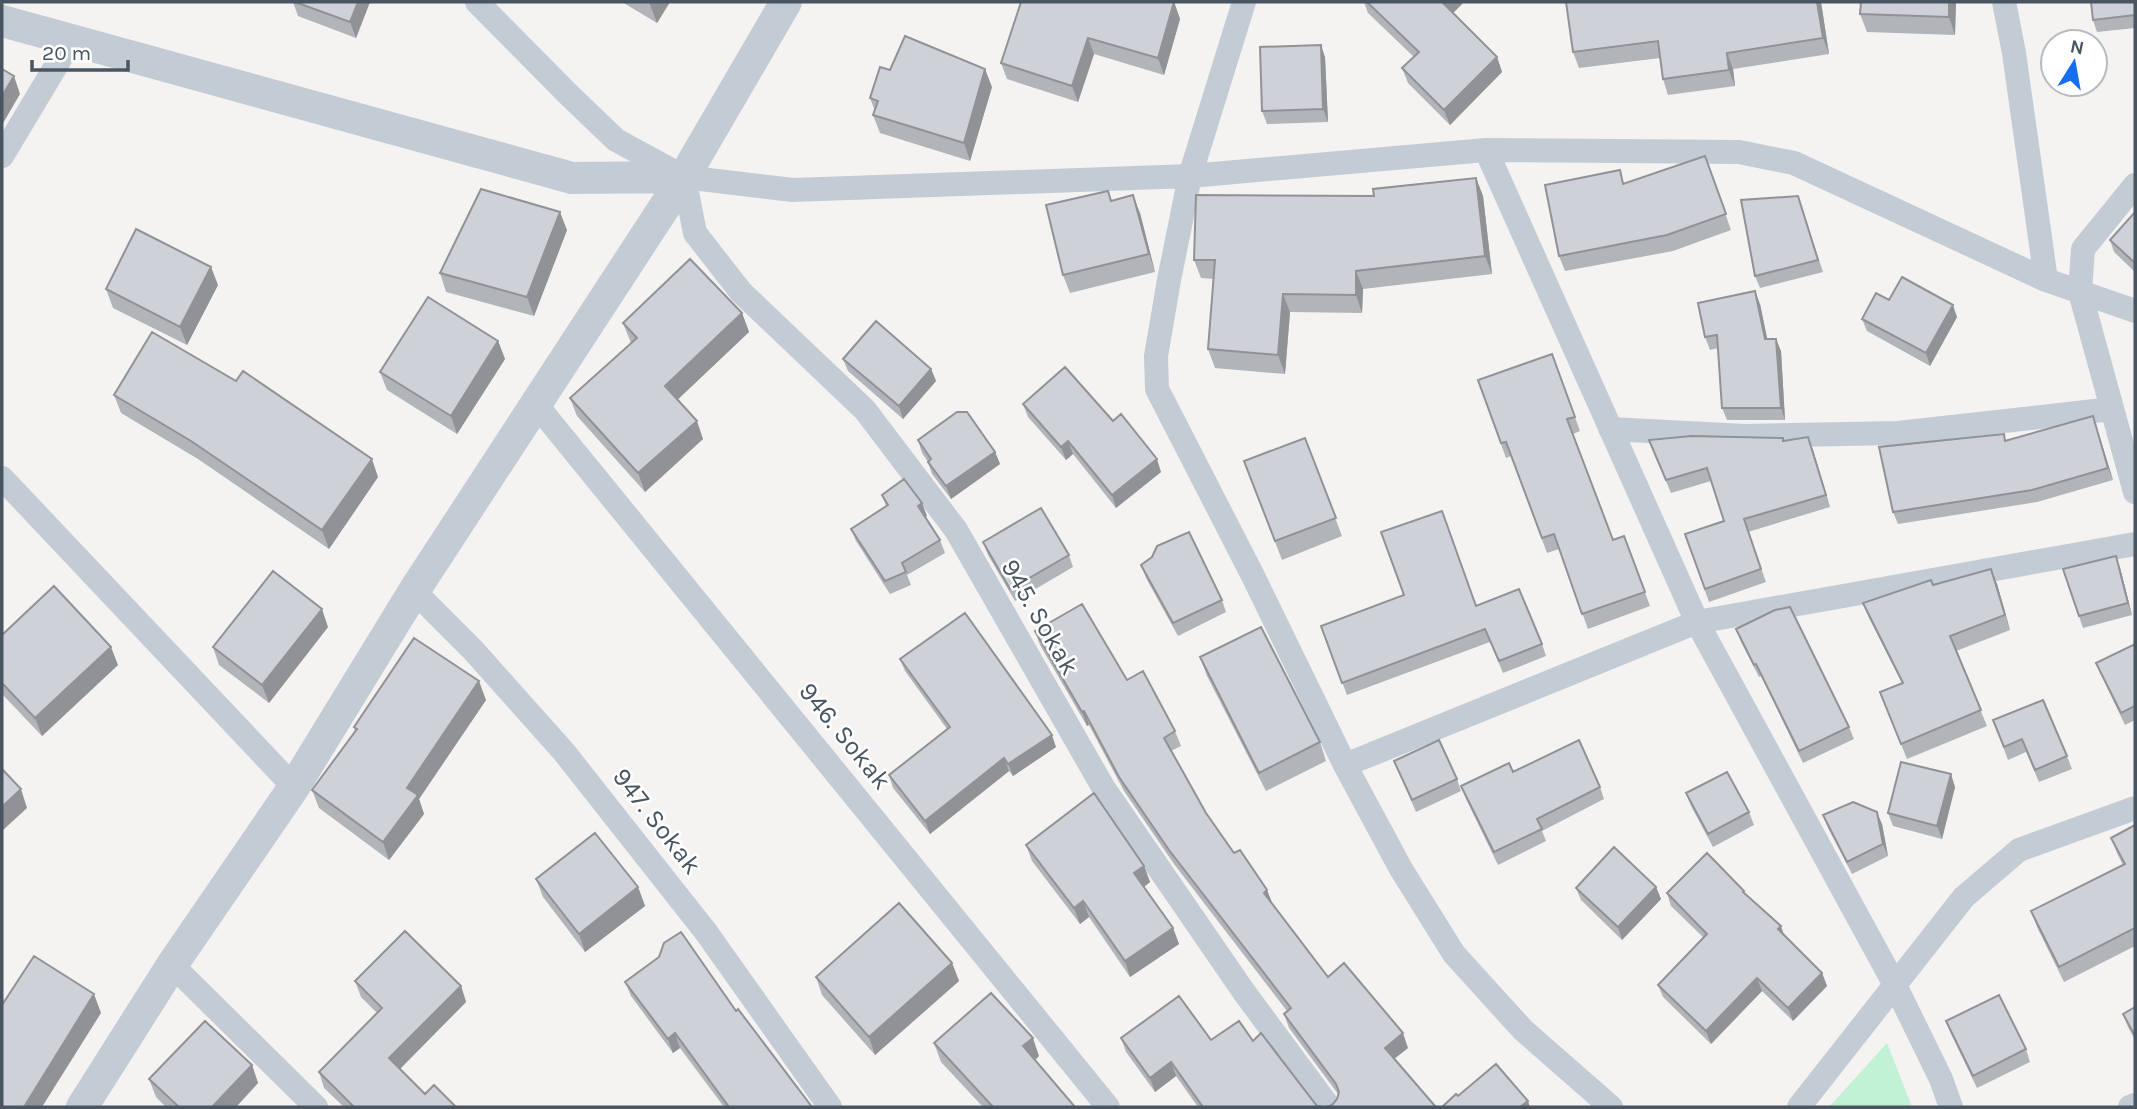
<svg xmlns="http://www.w3.org/2000/svg" width="2137" height="1109" viewBox="0 0 2137 1109" font-family="Karla,sans-serif">
<rect width="100%" height="100%" fill="#f5f2f2"/>
<path fill="#c1f2d5" d="M1887,1043L1912,1107H1829Z"/>
<g fill="none" stroke-linecap="round" stroke-linejoin="round">
<path stroke="#c3ccd4" stroke-width="24" d="M477,2L569,95L616,140L684,177L793,190L1190,176L1486,150L1739,152L1794,163L2046,280L2135,311
M1244,2L1190,176L1169,280L1156,356L1157,389L1253,576L1345,765L1401,869L1454,954L1523,1030L1611,1107
M2004,2L2014,53L2046,280
M1486,150L1697,622L1895,985L1941,1079L1951,1107
M2,156L71,41
M684,177L695,233L741,292L865,410L956,530L1103,787L1244,992L1329,1107
M2135,185L2083,249L2080,292L2135,492
M535,403L1108,1107
M1610,429L1745,436L1898,433L2112,409
M2,478L294,787
M414,591L473,650L564,752L706,932L830,1107
M1345,765L1697,622L2135,544
M172,965L316,1107
M1799,1107L1964,897L2019,850L2135,808
M2130,1107L2135,1105"/>
<path stroke="#c3ccd4" stroke-width="32" d="M2,21L572,178L684,177
M82,1107L172,965L294,787L414,591L684,177L786,2"/>
</g>
<path fill="#b1b4b9" d="M293,2H370L356,38L298,16Z
M622,2H670L657,23Z
M1174,2L1180,19L1164,75L1094,54L1078,102L1007,79L1001,63Z
M1364,2H1462L1463,3L1453,13L1497,57L1502,72L1450,125L1408,83L1402,68L1414,57L1368,13Z
M1821,2L1829,54L1733,69L1735,86L1668,95L1663,79L1660,58L1579,68L1573,52Z
M1861,2H1956L1955,35L1867,32L1860,14Z
M2135,2V28L2097,32L2093,20Z
M1325,57L1328,122L1267,124L1262,111Z
M890,70L992,87L970,161L880,133L873,115L875,111L870,98Z
M1705,156L1731,230L1673,251L1565,271L1559,256L1625,184Z
M1476,178L1483,196L1492,274L1363,289L1362,313L1290,312L1285,374L1215,368L1208,349L1214,279L1201,278L1194,260L1374,196Z
M1108,191L1111,200L1140,213L1155,272L1070,293L1063,275Z
M1798,196L1823,272L1760,288L1755,276Z
M2135,212V272L2114,252L2110,240Z
M567,230L534,316L446,292L440,273Z
M218,285L187,345L113,308L106,289Z
M1889,300L1957,317L1930,366L1867,331L1862,319Z
M1760,304L1767,339L1781,351L1785,420H1727L1722,408L1718,348L1710,350L1705,337Z
M742,313L749,332L677,400L703,439L645,492L577,416L570,398L631,343L623,323Z
M498,341L505,359L457,434L387,390L380,372Z
M1552,354L1580,431L1573,434L1613,540L1624,536L1650,606L1588,629L1559,549L1547,553L1511,456L1506,458L1478,380Z
M843,359L931,369L936,381L903,419L848,371Z
M114,395L378,477L329,549L198,459L121,413Z
M1023,404L1113,421L1161,472L1116,508L1073,454L1066,460L1028,417Z
M2093,416L2113,480L2037,502L1898,524L1893,512L2006,441Z
M1305,438L1342,536L1282,560L1244,461Z
M1783,438L1784,441L1813,450L1830,507L1748,532L1766,582L1709,602L1685,534L1724,521L1711,481L1671,493L1649,440Z
M918,440L995,452L1000,464L951,499L932,474L928,462L922,453Z
M882,495L927,516L925,517L940,540L945,553L907,575L911,585L890,594L856,541L851,529L886,506Z
M983,542L1069,555L1073,567L1015,601L988,555Z
M1141,565L1222,600L1226,612L1178,636L1146,578Z
M2120,568L2132,615L2083,628L2063,569Z
M1997,584L2010,630L1956,651L1987,726L1907,759L1880,692L1902,683L1869,618L1863,603L1933,585Z
M1476,606L1542,644L1546,656L1503,673L1490,642L1347,695L1321,626Z
M328,627L269,703L219,665L213,647Z
M1736,629L1849,727L1854,739L1803,763L1761,676L1759,677L1741,642Z
M1035,631L1127,680L1175,731L1181,746L1171,751L1206,813L1234,853L1267,890L1272,904L1328,977L1408,1048L1394,1059L1435,1107H1326L1332,1105L1337,1099L1338,1094L1289,1028L1284,1014L1287,1011L1174,864L1124,791L1089,725L1087,726L1040,645Z
M2,635L118,665L42,736L2,694Z
M2135,644V720L2125,725L2101,675L2096,663Z
M1200,657L1320,742L1326,761L1266,791L1207,676Z
M900,659L1056,747L1013,776L1009,771L930,834L893,788L889,775L947,729L905,671Z
M486,700L419,799L424,814L389,860L319,808L312,790L355,732L354,727Z
M1993,720L2067,756L2072,769L2039,782L2026,752L2008,760Z
M1394,761L1457,779L1461,791L1416,812Z
M1513,772L1600,787L1604,799L1542,831L1546,841L1498,865L1466,799L1461,786Z
M1955,787L1942,839L1893,826L1888,813Z
M1686,793L1749,812L1754,825L1713,847L1691,806Z
M1823,815L1882,824L1888,856L1852,874L1828,828Z
M2135,825V946L2064,982L2037,927L2031,911L2123,865L2117,853L2111,838Z
M1026,845L1144,866L1150,882L1144,887L1173,928L1179,944L1130,977L1089,917L1080,924L1032,861Z
M536,879L638,887L645,906L585,952L543,897Z
M1656,887L1661,899L1622,940L1581,900L1576,888Z
M1667,893L1746,895L1785,936L1822,973L1827,986L1793,1021L1762,991L1711,1044L1663,997L1658,985L1704,938L1671,906Z
M952,963L959,981L875,1055L822,995L816,977Z
M355,981L461,986L466,1002L400,1069L425,1094L456,1107H344L324,1088L319,1072L377,1013L361,997Z
M625,982L736,1011L812,1107H724L680,1048L673,1053L631,996Z
M2135,1007V1040L2128,1027L2123,1014Z
M1946,1021L2026,1049L2030,1062L1977,1088L1951,1034Z
M1121,1038L1253,1041L1317,1106L1323,1107H1198L1176,1076L1155,1092L1126,1052Z
M934,1043L1039,1056L1035,1060L1075,1107H983L941,1062Z
M252,1065L258,1083L236,1107H166L156,1097L149,1079Z"/>
<path fill="#909296" d="M358,2H370L356,38L350,22Z
M649,2H670L657,23Z
M1174,2L1180,19L1164,75L1158,58Z
M1444,2H1462L1463,3L1448,18L1443,3Z
M1817,2H1821L1829,54L1823,38Z
M1949,2H1956L1955,35L1949,17Z
M1088,38L1094,54L1078,102L1072,86Z
M1321,45L1325,57L1328,122L1323,109Z
M1727,53L1733,69L1735,86L1729,70Z
M1497,57L1502,72L1450,125L1444,110Z
M985,69L992,87L970,161L964,143Z
M14,76L20,94L2,125V96Z
M1476,178L1483,196L1492,274L1485,256Z
M1133,195L1140,213L1155,272L1149,254Z
M560,212L567,230L534,316L527,297Z
M211,267L218,285L187,345L180,327Z
M1356,271L1363,289L1362,313L1356,295Z
M1755,291L1760,304L1770,352L1765,339Z
M1283,294L1290,312L1285,374L1278,355Z
M1953,305L1957,317L1930,366L1926,353Z
M742,313L749,332L672,405L665,386Z
M1776,339L1781,351L1785,420L1781,408Z
M498,341L505,359L457,434L451,416Z
M931,369L936,381L903,419L899,406Z
M2093,416L2097,429L2113,480L2108,468Z
M697,421L703,439L645,492L638,473Z
M1808,437L1813,450L1830,507L1826,495Z
M1068,441L1073,454L1066,460L1061,447Z
M995,452L1000,464L951,499L946,486Z
M372,459L378,477L329,549L322,530Z
M1157,459L1161,472L1116,508L1112,495Z
M922,503L927,516L923,518L918,506Z
M2116,556L2120,568L2132,615L2128,603Z
M1991,569L1997,584L2010,630L2005,615Z
M322,609L328,627L269,703L262,685Z
M111,647L118,665L42,736L35,718Z
M479,681L486,700L419,799L424,814L389,860L383,842L407,788Z
M1084,711L1089,725L1087,726L1082,712Z
M1052,735L1056,747L1013,776L1008,764Z
M1004,758L1009,771L930,834L925,821Z
M1951,774L1955,787L1942,839L1937,826Z
M21,789L27,808L2,831V807Z
M1877,812L1882,824L1888,856L1883,844Z
M1144,866L1150,882L1140,890L1134,873Z
M638,887L645,906L585,952L579,934Z
M1656,887L1661,899L1622,940L1618,927Z
M1267,890L1273,905L1264,893Z
M1083,901L1089,917L1080,924L1074,908Z
M1781,926L1785,938L1778,929Z
M1173,928L1179,944L1130,977L1125,961Z
M952,963L959,981L875,1055L869,1037Z
M1822,973L1827,986L1793,1021L1788,1008Z
M1757,978L1762,991L1711,1044L1706,1031Z
M461,986L466,1002L395,1074L389,1058Z
M94,994L101,1013L42,1107H24Z
M675,1033L680,1048L673,1053L668,1039Z
M1403,1033L1408,1048L1390,1062L1385,1048Z
M1033,1038L1039,1056L1030,1065L1023,1046Z
M1171,1062L1176,1076L1155,1092L1150,1078Z
M252,1065L258,1083L236,1107H212Z
M1528,1101L1530,1107H1520Z"/>
<path fill="#ced1d7" stroke="#909296" stroke-width="2" d="M295,2H358L350,22Z
M1021,2H1174L1158,58L1088,38L1072,86L1001,63Z
M1367,2H1444L1443,3L1497,57L1444,110L1402,68L1419,52Z
M1566,2H1817L1823,38L1727,53L1729,70L1663,79L1658,41L1573,52Z
M1861,2H1949V17L1860,14Z
M2091,2H2135V15L2093,20Z
M905,36L985,69L964,143L873,115L878,101L870,98L880,67L890,70Z
M1321,45L1323,109L1262,111L1260,47Z
M2,69L14,76L2,96Z
M1705,156L1726,214L1667,235L1559,256L1545,185L1620,170L1623,184Z
M1476,178L1485,256L1356,271V295L1283,294L1278,355L1208,349L1215,260H1194L1196,195L1374,196L1373,189Z
M481,189L560,212L527,297L440,273Z
M1108,191L1111,201L1133,195L1149,254L1063,275L1046,205Z
M1798,196L1818,260L1755,276L1741,200Z
M2135,212V263L2110,240Z
M136,229L211,267L180,327L106,289Z
M690,259L742,313L665,386L697,421L638,473L570,398L637,338L623,323Z
M1902,277L1953,305L1926,353L1862,319L1876,293L1889,300Z
M1755,291L1765,339H1776L1781,408H1722L1717,335L1705,337L1698,303Z
M428,297L498,341L451,416L380,372Z
M876,321L931,369L899,406L843,359Z
M152,332L236,381L243,371L372,459L322,530L191,441L114,395Z
M1552,354L1575,417L1567,419L1613,540L1624,536L1645,592L1582,614L1554,534L1542,538L1506,442L1501,443L1478,380Z
M1065,367L1113,421L1121,414L1157,459L1112,495L1068,441L1061,447L1023,404Z
M957,412H967L995,452L946,486L928,462L931,459L918,440Z
M2093,416L2108,468L2032,490L1893,512L1879,447L2004,434L2005,441Z
M1691,436L1783,438V441L1808,437L1826,495L1744,519L1761,569L1705,589L1685,534L1724,521L1707,468L1666,480L1649,440Z
M1305,438L1336,518L1275,541L1244,461Z
M904,479L922,503L918,506L940,540L902,563L906,572L885,581L851,529L888,505L882,495Z
M1041,508L1069,555L1010,589L983,542Z
M1442,511L1476,606L1519,589L1542,644L1499,661L1485,629L1342,683L1321,626L1404,595L1381,532Z
M1189,532L1222,600L1173,623L1141,565L1152,557L1157,546Z
M2116,556L2128,603L2079,616L2063,569Z
M1991,569L2005,615L1950,636L1981,710L1901,744L1880,692L1903,683L1863,603L1931,580L1933,585Z
M273,571L322,609L262,685L213,647Z
M54,586L111,647L35,718L2,683V635Z
M1082,604L1127,680L1143,671L1175,731L1164,738L1206,813L1234,853L1240,850L1267,890L1264,893L1328,977L1344,963L1403,1033L1385,1048L1435,1106L1433,1107H1326L1332,1105L1337,1099L1339,1092L1336,1084L1284,1014L1291,1008L1169,850L1119,777L1084,711L1082,712L1035,631Z
M1790,607L1849,727L1799,751L1756,664L1754,665L1736,629L1775,610Z
M965,613L1052,735L1008,764L1004,758L925,821L889,775L950,727L900,659Z
M1261,627L1320,742L1259,773L1200,657Z
M414,638L479,681L407,788L418,795L383,842L312,790L357,729L354,727Z
M2135,644V706L2121,713L2096,663Z
M2043,700L2067,756L2035,770L2022,739L2004,747L1993,720Z
M1439,740L1457,779L1412,800L1394,761Z
M1579,740L1600,787L1537,819L1542,829L1494,852L1461,786L1509,763L1513,772Z
M1901,762L1951,774L1937,826L1888,813Z
M2,769L21,789L2,807Z
M1727,772L1749,812L1708,834L1686,793Z
M1094,793L1144,866L1134,873L1173,928L1125,961L1083,901L1074,908L1026,845Z
M1853,802L1877,812L1883,844L1847,862L1823,815Z
M2135,825V928L2059,967L2031,911L2125,864L2111,838Z
M595,833L638,887L579,934L536,879Z
M1614,847L1656,887L1618,927L1576,888Z
M1707,853L1744,891L1743,892L1781,926L1778,929L1822,973L1788,1008L1757,978L1706,1031L1658,985L1707,934L1667,893Z
M899,903L952,963L869,1037L816,977Z
M405,931L461,986L389,1058L425,1094L434,1085L456,1107H354L319,1072L382,1008L355,981Z
M681,932L736,1011L738,1009L812,1107H729L675,1033L668,1039L625,982L659,957L664,943Z
M34,956L94,994L24,1107H4L2,1106V1005Z
M991,993L1033,1038L1023,1046L1075,1107H993L934,1043Z
M1999,995L2026,1049L1973,1076L1946,1021Z
M1179,996L1211,1040L1239,1021L1253,1041L1261,1033L1317,1106L1323,1107H1203L1171,1062L1150,1078L1121,1038Z
M2135,1007V1036L2123,1014Z
M205,1021L252,1065L212,1107H179L149,1079Z
M1496,1064L1528,1101L1520,1107H1442L1456,1094L1458,1096Z"/>
<g text-anchor="middle" dominant-baseline="central" stroke-width="5" stroke-linejoin="round" paint-order="stroke">
<g font-size="26" fill="#495561" stroke="#fff">
<text transform="translate(1040 617) rotate(60)">945. Sokak</text>
<text transform="translate(845 736) rotate(51)">946. Sokak</text>
<text transform="translate(657 821) rotate(52)">947. Sokak</text>
</g>
</g>
<rect width="2137" height="1109" fill="none" stroke="#495561" stroke-width="7"/>
<g transform="translate(2074 63) rotate(11)"><circle r="33" fill="#ffffff" stroke="#b6bbc0" stroke-width="2"/>
<path d="M0-5L12 26L0 18L-12 26Z" fill="#156fec"/>
<text y="-10" font-size="19" font-weight="bold" text-anchor="middle" fill="#495561">N</text>
</g>
<path d="M32 60v10h96v-10" fill="none" stroke="#495561" stroke-width="3.5"/>
<text x="42" y="60" font-size="21" fill="#495561" stroke="#ffffff" stroke-width="5" paint-order="stroke">20 m</text>
</svg>
